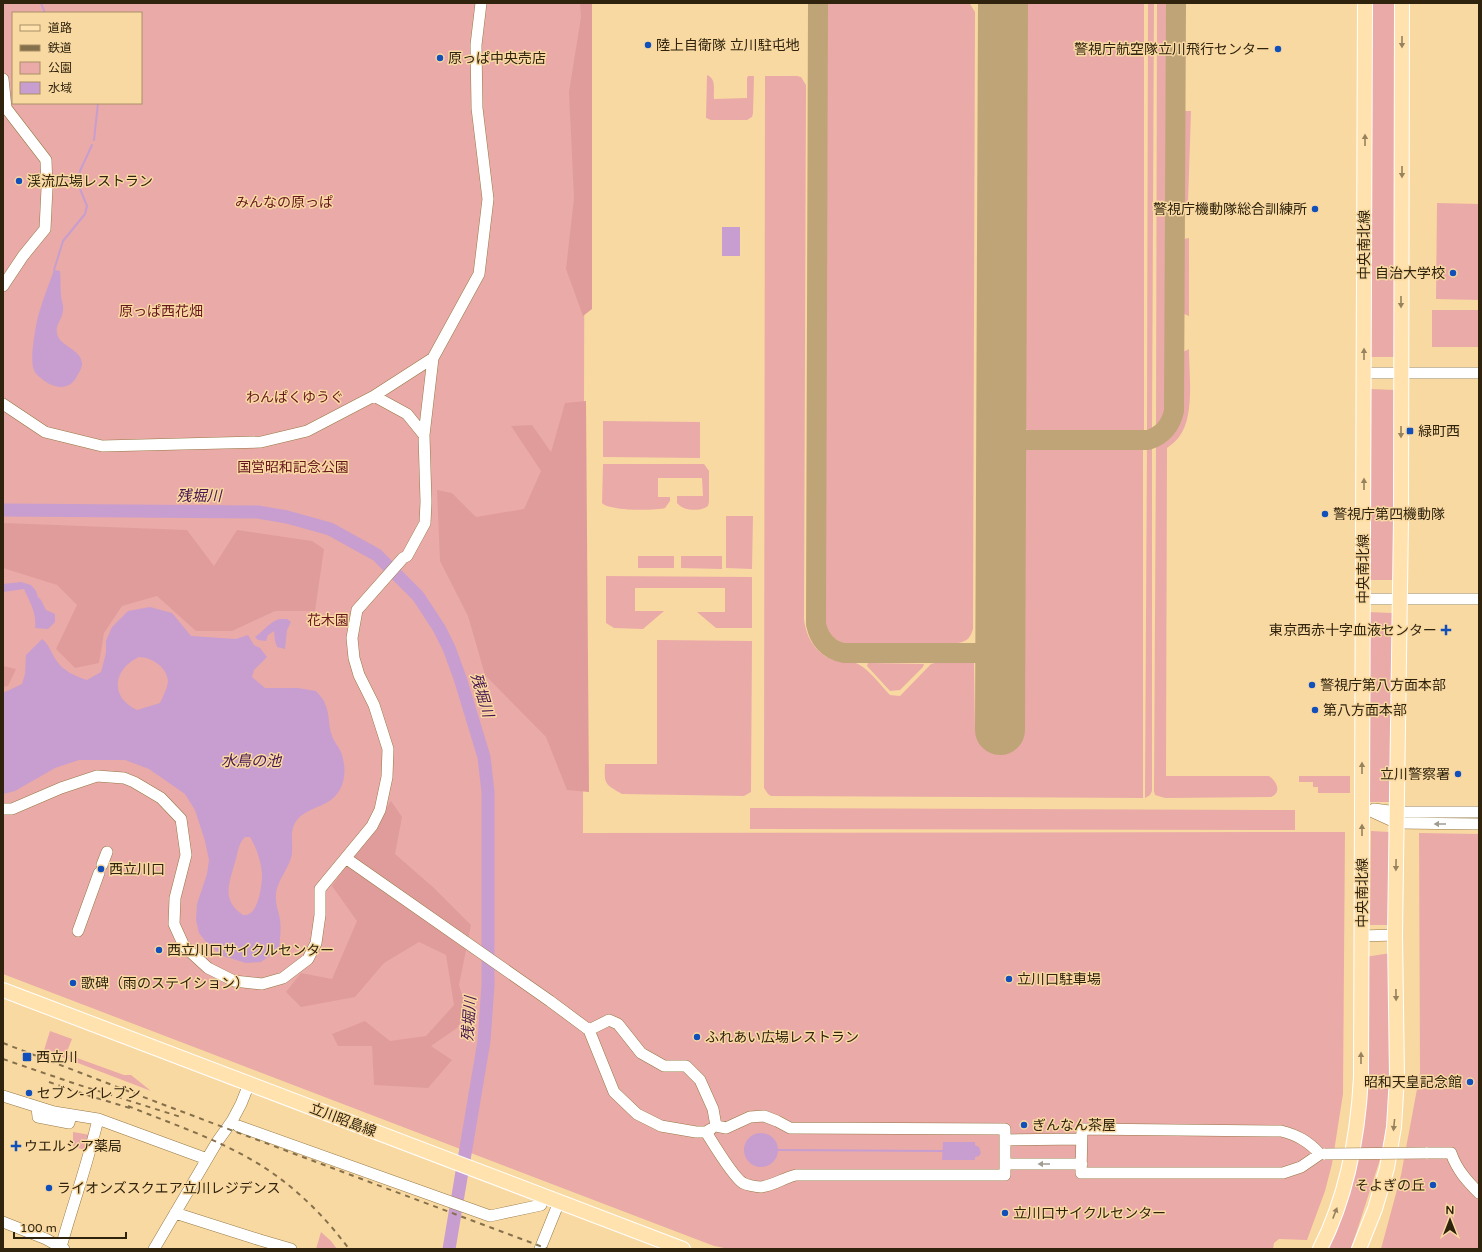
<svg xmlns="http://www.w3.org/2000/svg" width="1482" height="1252" viewBox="0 0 1482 1252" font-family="'Varela Round','Noto Sans JP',sans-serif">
<rect width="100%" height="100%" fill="#f9d9a2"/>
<path fill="#eaaaa8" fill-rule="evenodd" d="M3,3H585L583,833L1345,832L1343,1094L1332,1164L1325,1191L1307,1240L1279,1239L1274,1243L1273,1249H729L714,1246L3,974ZM13,13H141V103H13Z
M829,3H967L970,4L975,12L973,629C970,638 968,641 958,643H843C831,638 825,631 823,618L826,8Z
M1026,3H1144V434H1035L1026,429L1025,421Z
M1148,3H1154L1152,430L1147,433Z
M1157,3H1168L1169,5L1167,400L1165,416L1156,428Z
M1370,3H1396L1395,357H1368Z
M707,75C717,79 713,90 714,99L747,98V78L748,76H754L753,113L752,117L747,120H711L706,118Z
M765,76H797L801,77L806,85L804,619C806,638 817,656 837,661C844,663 852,661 858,664C869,669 881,686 890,695L900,696L931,664L935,663H974L975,730H1023L1025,452C1027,447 1029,445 1034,444L1143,443V798L771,796L768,794L764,788Z
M1181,111H1191L1188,204L1185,203L1179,198Z
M1437,203L1479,204V300L1436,299Z
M1189,238V316L1184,314L1179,308V244L1184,239Z
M1432,310H1479V347H1432Z
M1189,349C1189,375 1195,416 1179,437C1176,441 1171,445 1167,448L1166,776H1269C1277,782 1282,792 1271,797L1165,798L1155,795L1154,791L1156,440C1186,427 1178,384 1178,358L1181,353Z
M1371,389L1395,390L1393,580H1367Z
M603,421L700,422V458L603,457Z
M1152,441V791L1150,795L1145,798L1147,443Z
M603,464H704L709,471V502L708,506C700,512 683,511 677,503V496H703L702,478H658V497H670V501L665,508C654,511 609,511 602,503Z
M726,516H753L752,569L726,568Z
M638,556H674V568H638Z
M681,556H722V569L681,568Z
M606,576L752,577V628H716L697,612H725V588H635V611H664L643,629L614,628L606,623Z
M1368,612L1392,613V802H1366Z
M657,640L752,641L751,792L744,796L622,794C605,784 604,785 605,764H657Z
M868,663H870L924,664L923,667L900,690L890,691L867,666Z
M1299,776H1350V793H1318V787H1313V782H1299Z
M750,808L1295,810V830L750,829Z
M1371,831L1389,832L1388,925H1370Z
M1419,833L1479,834V1249H1381L1401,1175L1420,1073Z
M1391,953L1392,1088L1386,1141L1351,1249H1325L1353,1174L1365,957Z
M50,1031L72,1039L66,1054L124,1075H131L151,1091L44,1050Z
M73,1132L91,1135L87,1151L73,1146Z
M321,1232L331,1241L337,1249H316Z"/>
<path fill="#e09c9a" d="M580,3H592V309L583,316L566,269L574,198L569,92L581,17Z
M586,401L589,792L567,790L546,737L485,675L468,616L440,561L437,490L452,493L476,517L524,509L541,471L511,426L532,425L551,452L565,403Z
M3,523L187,530L214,566L237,530L312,541L324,549L315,611H275L232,631H196L157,596L122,606L104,633L99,663L75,668L56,649L77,605L57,585L3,568Z
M3,666L16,669L8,686L3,687Z
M391,801L402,817L395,854L434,888L471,925L459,985L467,1011L457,1028L431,1046L452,1060L428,1088L374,1085L372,1046H338L332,1034L365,1021L390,1041L426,1036L454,1005L446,955L419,942L384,963L355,997L301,1007L286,992L301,973L332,979L357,921L332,886Z"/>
<path fill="#c79ecf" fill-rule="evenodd" d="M722,227H740V256H722Z
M54,270L60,271C61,279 60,287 61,295C61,300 64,305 63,310C63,318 55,325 57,333C59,347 83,349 82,365C81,369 79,373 77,376C70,391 54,389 42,379C39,376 35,374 34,370C29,361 36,323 39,313C43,299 49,284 54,270Z
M21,582L31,585L36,591L38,597L41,600L46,610L55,614V622L48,629L35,628C37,614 30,602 24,589L3,592V584Z
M150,607L172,613L191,636L236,639L248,635L254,645L260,648L267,657L254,670L252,677L265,688H298L316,691C319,695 324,699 325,704C330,714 328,726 332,736C334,742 339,747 341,752C348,771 345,793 326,803C313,810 298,812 293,828C290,838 294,848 291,858C287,872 274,884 276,900C276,905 278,910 279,915C282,926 280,938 279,949L261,962L246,963L223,956L206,942L199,933L196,920L197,904L207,874L209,860L205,841L195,810L185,794L149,769L125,760H79L55,768L15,791L3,794V693L22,684L25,674L26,655L42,639C49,644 51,653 56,660C63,671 75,676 87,680L101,672L106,653V641L112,627L128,611ZM139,657C152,657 168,668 168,682C167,689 163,696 160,703L137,710C109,697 113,669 139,657ZM245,837H250C256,847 262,863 262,876C262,885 259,909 249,914C248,915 245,915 243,915C221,900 229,884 235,862C238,853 238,844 245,837Z
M280,619H287L291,622L287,630L285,649L277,647L275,641L274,631L268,635L266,641L258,640L255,637C265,630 269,622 280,619Z
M744 1150a17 17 0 1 1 34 0a17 17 0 1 1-34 0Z
M943,1142H975V1145L979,1147L981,1153L979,1156L975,1157V1160H942Z"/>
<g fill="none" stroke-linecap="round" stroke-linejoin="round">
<path stroke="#c79ecf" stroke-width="2" d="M41,3L45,13
M94,140L98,103
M54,270L63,241L85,214L87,206L78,184L80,171L92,145
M778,1150L943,1151"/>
<path stroke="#c79ecf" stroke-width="13" d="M3,510L258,512L287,517L330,529L377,555L418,596L439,628L449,648L460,678L484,757L488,792V985L484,1041L449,1249"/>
<path stroke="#bfa477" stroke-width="20" d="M818,3L816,624C819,639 828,650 844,653H1000
M1001,440H1148C1162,436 1171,425 1174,411L1176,3"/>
<path stroke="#bfa477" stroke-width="50" d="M1000,730L1003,3"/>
<g stroke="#957843" stroke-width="12">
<path id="minor" d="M3,79L6,108L46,160L47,188L45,229L23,256L3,286
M1364,373H1479
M374,396L407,414L424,435
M3,404L45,432L102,446L261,442L307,431L374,396L433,358
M1363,599H1479
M1362,807L1397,823L1479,824
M3,809H12L61,788L97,776L124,778L134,782L161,798L181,819L186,855L175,898L174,924L184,946L208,968L234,981L262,984L283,978L308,959L316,943L320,915V889L372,826L380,810L387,777L388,749L374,705L359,675L354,658L352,638L357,610L403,558L407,556L425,523L426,502L424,435L433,358L479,274L488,199L477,108L476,45L481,3
M1374,809L1397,812H1479
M347,859L550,1001L589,1030L609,1020L618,1024L641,1053L664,1066H686L700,1080L713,1109L716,1126L726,1128L750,1117L764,1116L777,1121L790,1128L1005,1129V1175H796C783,1178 775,1185 761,1187C756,1187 747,1185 743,1183C733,1177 713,1143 706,1132
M102,865L107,852
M78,931L99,873
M1361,936L1395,935
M589,1030L614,1092L637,1114L661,1126L696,1132H706L711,1129
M3,1096L54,1112L98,1119L207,1159
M37,1107L38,1117L69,1123L71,1115
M238,1126L490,1216L541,1205
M1082,1129L1281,1131C1297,1135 1308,1141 1320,1154L1301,1167L1283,1173H1081Z
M1005,1140L1081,1139
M1426,1153H1451C1457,1170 1467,1181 1479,1193
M1005,1164H1082
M175,1213L260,1240L291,1249
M3,1222L46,1239L64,1249
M61,1247C73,1204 88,1163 98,1119
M154,1249L217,1142L232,1121L241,1104L249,1084
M540,1249L559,1202"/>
</g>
<g stroke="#fff" stroke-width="16">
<path id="major" d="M3,990L683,1249
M1320,1249C1347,1196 1358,1136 1361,1077L1365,3
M1359,1249L1375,1209L1387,1168L1394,1127L1397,1077L1395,935L1401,519L1402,3"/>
</g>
<use href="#minor" stroke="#fff" stroke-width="11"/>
<use href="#major" stroke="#ffe2ae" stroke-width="14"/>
<path stroke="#85704c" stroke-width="2" stroke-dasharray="5 5" stroke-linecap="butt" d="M3,1043L159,1103L548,1249
M3,1059L76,1084L181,1117
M49,1082L90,1096L133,1109
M128,1106C167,1122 206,1135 243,1155C285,1177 321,1211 349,1249"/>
<g stroke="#957843" stroke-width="12" stroke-linecap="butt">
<path id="minor-bridge" d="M1325,1154L1426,1153"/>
</g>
<use href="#minor-bridge" stroke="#fff" stroke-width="11"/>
</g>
<defs><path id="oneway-solid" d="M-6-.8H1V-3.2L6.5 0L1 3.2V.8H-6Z"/></defs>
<g fill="#97825e">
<use href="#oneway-solid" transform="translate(1402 42) rotate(90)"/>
<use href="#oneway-solid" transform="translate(1365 140) rotate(-90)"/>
<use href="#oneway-solid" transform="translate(1402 172) rotate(90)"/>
<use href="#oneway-solid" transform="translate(1401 302) rotate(90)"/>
<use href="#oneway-solid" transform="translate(1364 354) rotate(-90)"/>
<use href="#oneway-solid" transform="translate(1401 432) rotate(90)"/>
<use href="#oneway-solid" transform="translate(1364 484) rotate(-90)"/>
<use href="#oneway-solid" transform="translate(1362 768) rotate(-90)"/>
<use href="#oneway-solid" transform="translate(1362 830) rotate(-90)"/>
<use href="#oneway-solid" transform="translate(1396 865) rotate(91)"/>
<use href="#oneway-solid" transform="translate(1396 995) rotate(89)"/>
<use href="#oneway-solid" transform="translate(1361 1058) rotate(-90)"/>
<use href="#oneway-solid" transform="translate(1394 1125) rotate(96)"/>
<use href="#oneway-solid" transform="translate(1335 1213) rotate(-69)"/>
</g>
<g fill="#a19c92">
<use href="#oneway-solid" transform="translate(1440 824) rotate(-180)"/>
<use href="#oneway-solid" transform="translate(1044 1164) rotate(-180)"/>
</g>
<g fill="#1150bb" stroke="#f9d9a2" stroke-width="1.5">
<circle cx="648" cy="45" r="4"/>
<circle cx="1278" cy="49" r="4"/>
<circle cx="440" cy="58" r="4"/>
<circle cx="19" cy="181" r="4"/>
<circle cx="1315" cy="209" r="4"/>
<circle cx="1453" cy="273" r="4"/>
<rect x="1406" y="427" width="8" height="8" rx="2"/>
<circle cx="1325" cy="514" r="4"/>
<path d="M1444 624h4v4h4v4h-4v4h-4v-4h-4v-4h4z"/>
<circle cx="1312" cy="685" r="4"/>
<circle cx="1315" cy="710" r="4"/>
<circle cx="1458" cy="774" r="4"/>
<circle cx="101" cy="869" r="4"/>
<circle cx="159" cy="950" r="4"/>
<circle cx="1009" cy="979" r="4"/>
<circle cx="73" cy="983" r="4"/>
<circle cx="697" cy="1037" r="4"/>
<rect x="22" y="1052" width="10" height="10" rx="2"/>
<circle cx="1470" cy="1082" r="4"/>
<circle cx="29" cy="1093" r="4"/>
<circle cx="1024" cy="1125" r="4"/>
<path d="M14 1140h4v4h4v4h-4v4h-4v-4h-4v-4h4z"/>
<circle cx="1433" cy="1185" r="4"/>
<circle cx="49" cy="1188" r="4"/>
<circle cx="1005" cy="1213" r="4"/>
</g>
<g text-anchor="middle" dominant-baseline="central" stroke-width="3" stroke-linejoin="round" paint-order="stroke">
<g font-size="14" fill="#2f230d" stroke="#f9d9a2" text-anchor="start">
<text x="656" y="45">陸上自衛隊 立川駐屯地</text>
<text x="1270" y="49" text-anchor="end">警視庁航空隊立川飛行センター</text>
<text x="448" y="58">原っぱ中央売店</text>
<text x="27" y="181">渓流広場レストラン</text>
<text x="1307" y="209" text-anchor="end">警視庁機動隊総合訓練所</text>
<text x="1445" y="273" text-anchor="end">自治大学校</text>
<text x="1418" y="431">緑町西</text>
<text x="1333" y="514">警視庁第四機動隊</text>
<text x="1437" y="630" text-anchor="end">東京西赤十字血液センター</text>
<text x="1320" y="685">警視庁第八方面本部</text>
<text x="1323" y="710">第八方面本部</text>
<text x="1450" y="774" text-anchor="end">立川警察署</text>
<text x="109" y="869">西立川口</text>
<text x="167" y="950">西立川口サイクルセンター</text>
<text x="1017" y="979">立川口駐車場</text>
<text x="81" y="983">歌碑（雨のステイション）</text>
<text x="705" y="1037">ふれあい広場レストラン</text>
<text x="36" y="1057">西立川</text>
<text x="1462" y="1082" text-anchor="end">昭和天皇記念館</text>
<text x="37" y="1093">セブン-イレブン</text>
<text x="1032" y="1125">ぎんなん茶屋</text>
<text x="24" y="1146">ウエルシア薬局</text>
<text x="1425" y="1185" text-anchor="end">そよぎの丘</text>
<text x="57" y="1188">ライオンズスクエア立川レジデンス</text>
<text x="1013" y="1213">立川口サイクルセンター</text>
</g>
<g font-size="14" fill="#66161d" stroke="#f9d9a2">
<text x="284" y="202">みんなの原っぱ</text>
<text x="161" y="311">原っぱ西花畑</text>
<text x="295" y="397">わんぱくゆうぐ</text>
<text x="293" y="467">国営昭和記念公園</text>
<text x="328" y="620">花木園</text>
</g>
<g font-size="14" fill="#2f230d" stroke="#f9d9a2">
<text transform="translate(1364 245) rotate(-90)">中央南北線</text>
<text transform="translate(1363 569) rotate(-90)">中央南北線</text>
<text transform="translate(1362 893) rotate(-90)">中央南北線</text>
<text transform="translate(343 1120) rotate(21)">立川昭島線</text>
</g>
<g font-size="15" font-style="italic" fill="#471551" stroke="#f9d9a2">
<text x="199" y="496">残堀川</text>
<text transform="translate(482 695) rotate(73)">残堀川</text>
<text x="251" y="761">水鳥の池</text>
<text transform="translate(469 1019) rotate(-86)">残堀川</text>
</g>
</g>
<rect width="1482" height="1252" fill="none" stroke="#2f230d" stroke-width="8"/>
<rect x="12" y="12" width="130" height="92" fill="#f9d9a2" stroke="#a89066"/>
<rect x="20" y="25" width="20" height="6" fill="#ffe2ae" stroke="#a89066"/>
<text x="48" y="32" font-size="12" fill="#2f230d">道路</text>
<rect x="20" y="45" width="20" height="6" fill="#85704c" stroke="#a89066"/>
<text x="48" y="52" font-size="12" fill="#2f230d">鉄道</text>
<rect x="20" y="62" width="20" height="12" fill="#eaaaa8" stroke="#a89066"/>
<text x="48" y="72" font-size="12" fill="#2f230d">公園</text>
<rect x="20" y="82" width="20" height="12" fill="#c79ecf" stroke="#a89066"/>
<text x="48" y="92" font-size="12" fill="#2f230d">水域</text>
<g transform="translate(1450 1220)" stroke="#f9d9a2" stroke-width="3" paint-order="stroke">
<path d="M0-3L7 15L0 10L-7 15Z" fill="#2f230d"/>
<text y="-6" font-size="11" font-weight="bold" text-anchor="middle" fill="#2f230d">N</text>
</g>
<path d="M14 1232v6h112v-6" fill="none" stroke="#2f230d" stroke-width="2"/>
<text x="20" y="1232" font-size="12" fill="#2f230d" stroke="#f9d9a2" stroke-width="3" paint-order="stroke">100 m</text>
</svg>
